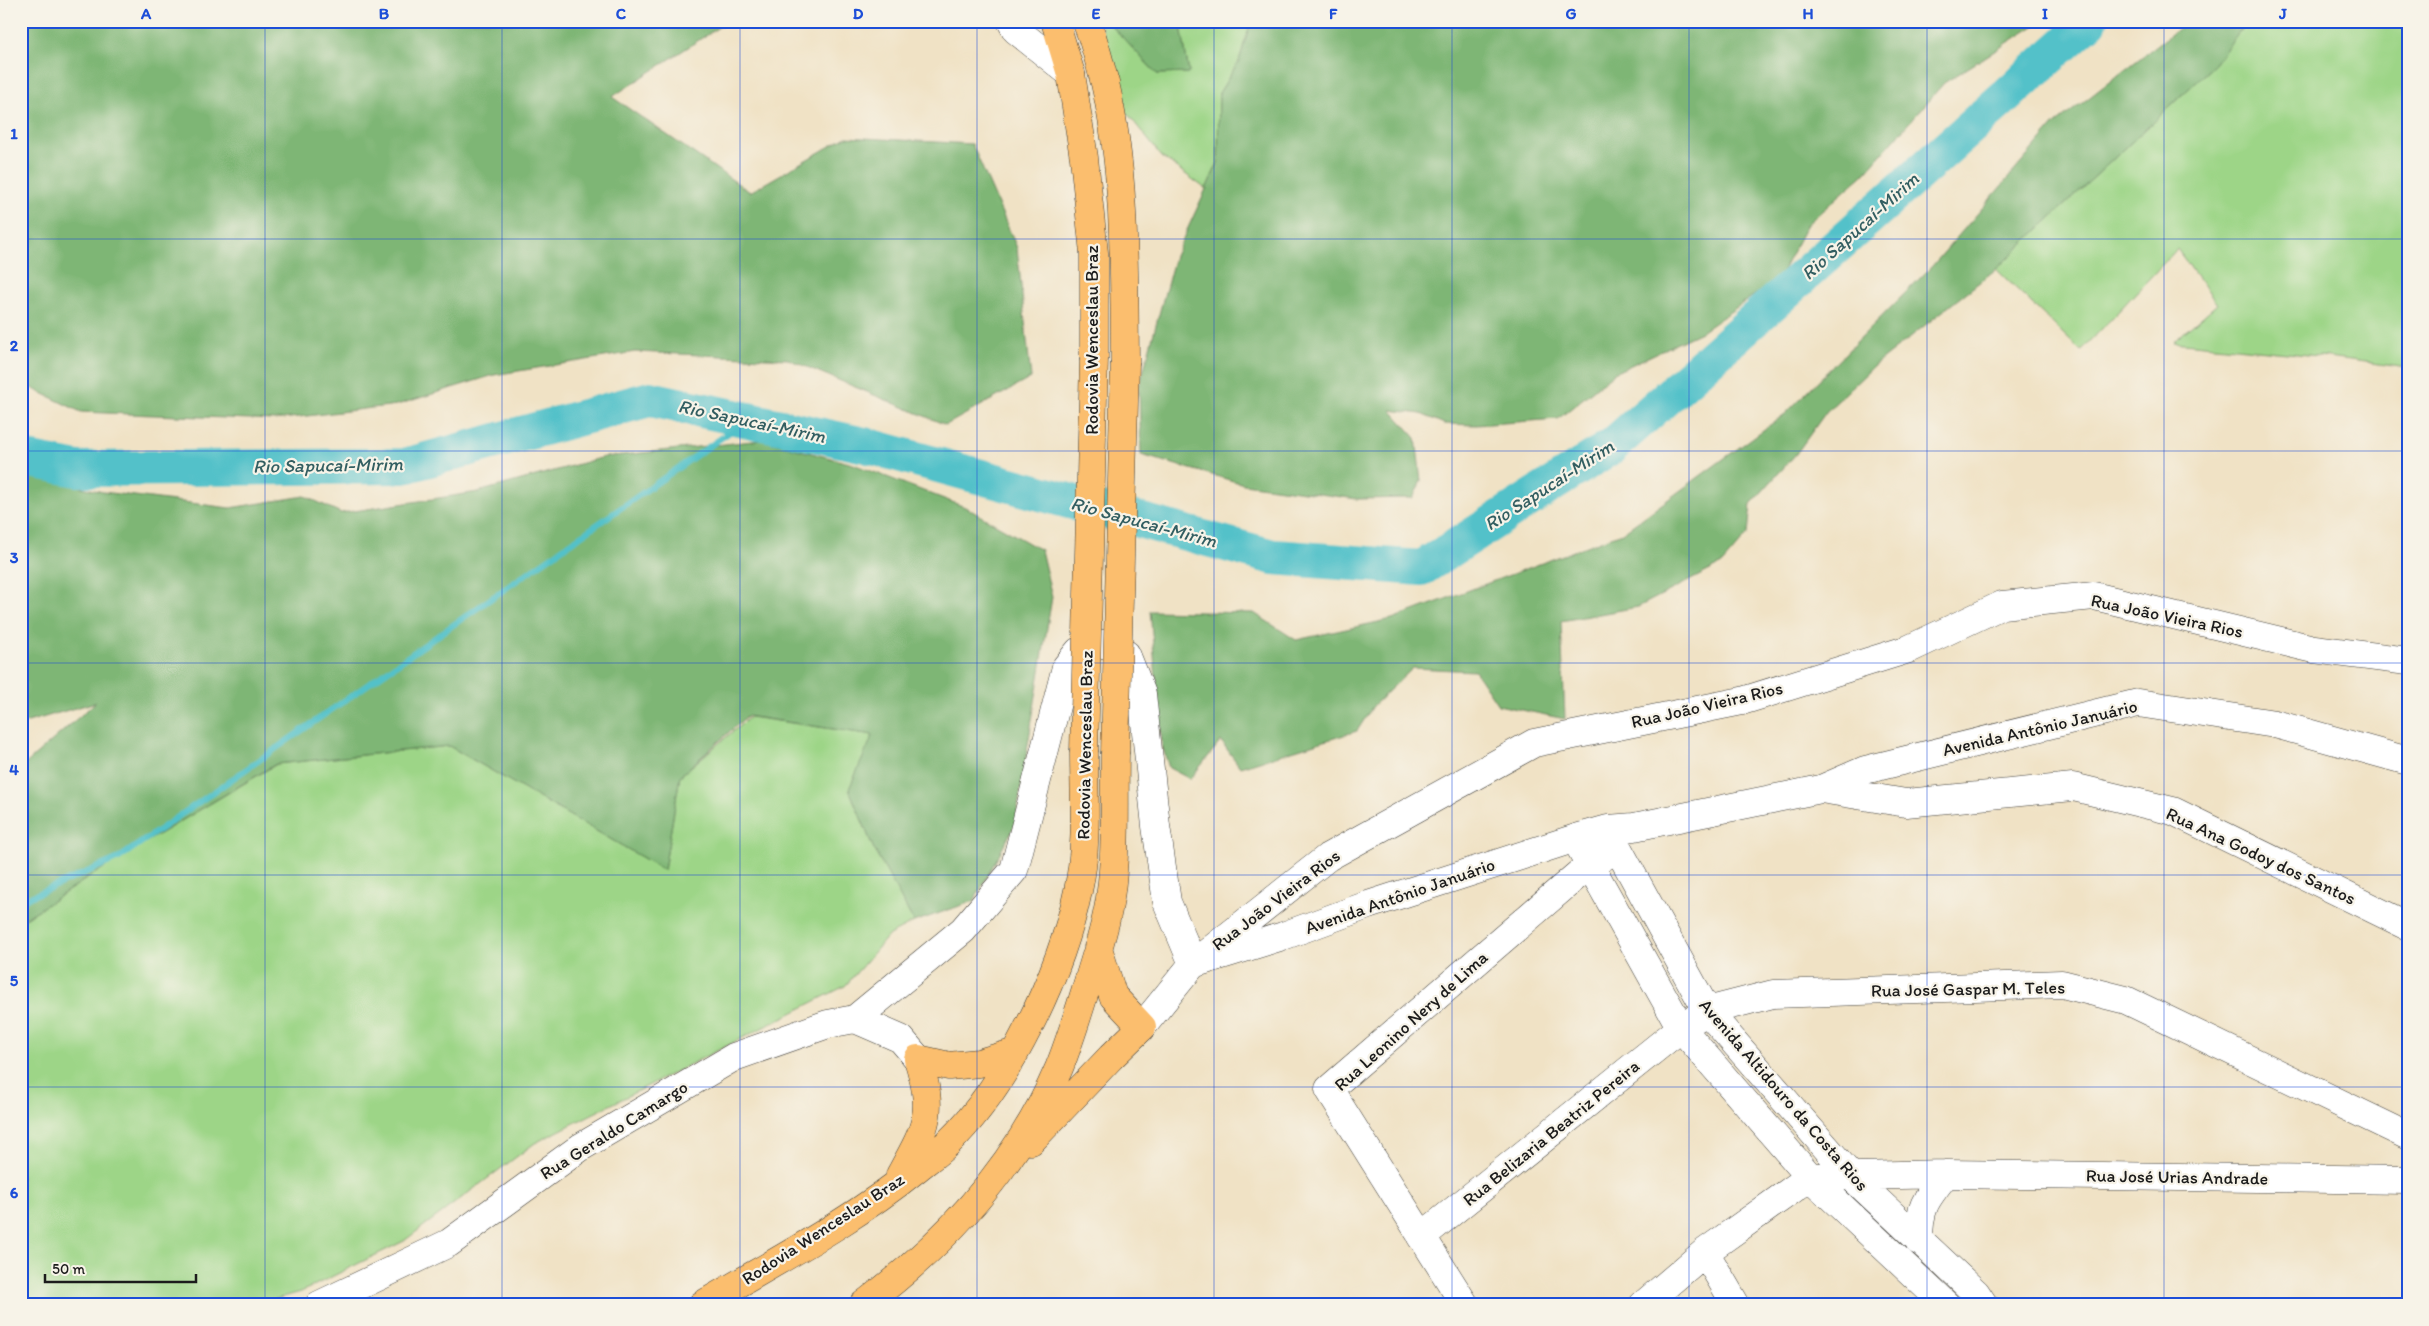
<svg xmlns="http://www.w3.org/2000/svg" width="2429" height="1326" viewBox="0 0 2429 1326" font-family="Itim,sans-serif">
<rect width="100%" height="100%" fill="#f7f3e8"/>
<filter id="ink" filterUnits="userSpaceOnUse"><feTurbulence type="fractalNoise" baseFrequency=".02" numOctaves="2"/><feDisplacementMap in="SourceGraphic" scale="10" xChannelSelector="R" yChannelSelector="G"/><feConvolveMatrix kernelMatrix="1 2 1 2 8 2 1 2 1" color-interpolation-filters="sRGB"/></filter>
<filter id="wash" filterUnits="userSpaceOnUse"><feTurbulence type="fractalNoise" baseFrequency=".0096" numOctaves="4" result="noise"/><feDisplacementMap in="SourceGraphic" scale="20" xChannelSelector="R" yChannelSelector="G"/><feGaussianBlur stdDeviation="1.12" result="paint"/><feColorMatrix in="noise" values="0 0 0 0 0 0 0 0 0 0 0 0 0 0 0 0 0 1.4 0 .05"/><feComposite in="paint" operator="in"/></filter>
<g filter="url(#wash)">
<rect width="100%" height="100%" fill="#f0e2c5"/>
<path fill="#9dd587" stroke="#5c7852" d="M1100,21H1107L1157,74L1189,73L1180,21H1251L1239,61L1219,93L1218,163L1206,189L1162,157L1119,103Z
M2247,21H2408V368L2329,357L2173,342L2217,304L2177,249L2081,351L1996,269L2215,64Z
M750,717L874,735L849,789L873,847L914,922L889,935L845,986L535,1143L404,1241L301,1292L255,1305H21V921L119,858L277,764L449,746L664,870L680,776Z"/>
<path fill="#7eb674" stroke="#4d6948" d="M21,21H728L612,97L750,192L846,137L972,144L1017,248L1031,378L946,425L788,359L635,352L494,375L397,405L274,420L81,412L21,383Z
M1107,21H1180L1189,73L1157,74Z
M1251,21H2042L1944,83L1863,175L1807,224L1779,278L1701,332L1614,373L1558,419L1476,425L1444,424L1421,414L1391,410L1416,438L1421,481L1413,498L1357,499L1244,484L1141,455L1139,387L1175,256L1218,163L1219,93L1239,61Z
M2188,21H2247L2215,64L1996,269L1875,365L1826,412L1796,454L1751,504L1748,534L1722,564L1638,607L1561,621L1565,719L1498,705L1475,671L1413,668L1373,706L1357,731L1240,767L1221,741L1190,779L1169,768L1162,745L1150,611L1254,613L1296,640L1392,619L1622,533L1785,414L1933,265L2055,124Z
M762,440L853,464L965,507L1041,550L1052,597L1015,825L974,901L914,922L873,847L849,789L873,735L747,716L680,776L664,870L449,746L276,764L119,858L21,921V768L96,702L21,724V473L103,492L230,508L305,496L341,513L478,492L604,457Z"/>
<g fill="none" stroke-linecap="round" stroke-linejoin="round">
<path stroke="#53c1c9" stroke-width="6" d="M21,901L119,858L747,420"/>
<path stroke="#53c1c9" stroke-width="36" d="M21,458L77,469L404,466L650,399L865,445L1273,557L1422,568L1612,446L2090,21"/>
</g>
</g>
<g filter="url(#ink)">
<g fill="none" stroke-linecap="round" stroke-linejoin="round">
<g stroke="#3c3a35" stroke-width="29">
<path id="minor" d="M1011,21L1016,30L1071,74
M1821,789L1865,770L2138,703L2275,724L2408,761
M1609,832L1707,1011L1850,1175L1976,1293L1984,1305
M1581,849L1681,1028L1810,1177L1946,1305
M855,1019L963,930L1014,870L1066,667L1079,651L1097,644H1110L1126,654L1142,694L1156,826L1167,902L1193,964L1283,936L1368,905L1576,838L1608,829L1634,827L1821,789L1906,803L2073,787L2173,811L2408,926
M1142,1027L1193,964L1328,857L1534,743L1742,701L1909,649L2002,605L2094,596L2314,649L2408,661
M1421,1237L1681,1028L1707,1011L1773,994L2062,984L2126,1000L2408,1136
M1919,1241C1919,1207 1925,1200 1946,1174
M1705,1252L1736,1305
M319,1305L449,1243L581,1147L734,1057L828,1024L855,1019L901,1039L918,1059
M1465,1305L1329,1089L1589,865L1617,849
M1643,1305L1705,1252L1810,1177L1946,1174L2408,1180"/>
</g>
<g stroke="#3c3a35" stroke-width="29">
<path id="highway" d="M1055,21L1071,74L1084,158L1094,253V358
M1086,21C1095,41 1099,62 1105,83C1126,174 1124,269 1125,362
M918,1059L949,1066L979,1063L1013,1053
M1031,1141L1111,1057L1142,1027L1113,996L1098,948
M900,1175C927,1126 935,1114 918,1059
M702,1305C774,1262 850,1223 915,1170C926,1161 938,1153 948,1143C1008,1085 1061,973 1078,891C1088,846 1084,798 1084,752
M863,1305C946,1243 1018,1164 1059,1068C1070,1041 1079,1011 1088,982C1096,955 1106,927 1110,898C1117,852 1114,801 1115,754"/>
</g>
<use href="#minor" stroke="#fff" stroke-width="28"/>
<use href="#highway" stroke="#fbbe6e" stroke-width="28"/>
<g stroke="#3c3a35" stroke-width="29" stroke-linecap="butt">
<path id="highway-bridge" d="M1084,752L1094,358
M1115,754L1125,362"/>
</g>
<use href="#highway-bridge" stroke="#fbbe6e" stroke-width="28"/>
</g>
</g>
<path fill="none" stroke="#1d4ed8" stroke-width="1" stroke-opacity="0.55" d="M265,21V1305M502,21V1305M740,21V1305M977,21V1305M1214,21V1305M1452,21V1305M1689,21V1305M1927,21V1305M2164,21V1305M21,239H2408M21,451H2408M21,663H2408M21,875H2408M21,1087H2408"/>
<g text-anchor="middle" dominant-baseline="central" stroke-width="4.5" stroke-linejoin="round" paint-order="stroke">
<g font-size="18" fill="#1c1c1c" stroke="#f7f3e8">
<text transform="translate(1092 340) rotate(-90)">Rodovia Wenceslau Braz</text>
<text transform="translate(2167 616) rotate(12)">Rua João Vieira Rios</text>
<text transform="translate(1707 705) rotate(-13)">Rua João Vieira Rios</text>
<text transform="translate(2040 728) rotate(-13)">Avenida Antônio Januário</text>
<text transform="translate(1085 745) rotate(-89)">Rodovia Wenceslau Braz</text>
<text transform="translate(2261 856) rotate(25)">Rua Ana Godoy dos Santos</text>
<text transform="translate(1400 896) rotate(-19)">Avenida Antônio Januário</text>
<text transform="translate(1276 900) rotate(-37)">Rua João Vieira Rios</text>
<text transform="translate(1968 989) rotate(-1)">Rua José Gaspar M. Teles</text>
<text transform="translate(1411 1021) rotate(-42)">Rua Leonino Nery de Lima</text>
<text transform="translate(1784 1095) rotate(49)">Avenida Altidouro da Costa Rios</text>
<text transform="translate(614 1130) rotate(-32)">Rua Geraldo Camargo</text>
<text transform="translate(1551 1133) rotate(-39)">Rua Belizaria Beatriz Pereira</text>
<text transform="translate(2177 1177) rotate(1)">Rua José Urias Andrade</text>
<text transform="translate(823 1229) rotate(-33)">Rodovia Wenceslau Braz</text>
</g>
<g font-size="19" font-style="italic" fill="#325e61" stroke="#f7f3e8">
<text transform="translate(1860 226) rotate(-42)">Rio Sapucaí-Mirim</text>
<text transform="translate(752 421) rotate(12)">Rio Sapucaí-Mirim</text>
<text transform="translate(328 465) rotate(-1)">Rio Sapucaí-Mirim</text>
<text transform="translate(1549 485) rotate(-33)">Rio Sapucaí-Mirim</text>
<text transform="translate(1144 522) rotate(15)">Rio Sapucaí-Mirim</text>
</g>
</g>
<rect width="2429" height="1326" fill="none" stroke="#f7f3e8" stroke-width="55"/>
<path d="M45 1274v8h151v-8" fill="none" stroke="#1c1c1c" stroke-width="2.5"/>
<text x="52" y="1274" font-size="15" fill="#1c1c1c" stroke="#f7f3e8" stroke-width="4" paint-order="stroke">50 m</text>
<rect x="28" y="28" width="2374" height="1270" fill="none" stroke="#1d4ed8" stroke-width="2"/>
<g font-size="16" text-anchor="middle" font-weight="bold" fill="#1d4ed8">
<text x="146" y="19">A</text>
<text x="384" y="19">B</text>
<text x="621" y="19">C</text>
<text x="858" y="19">D</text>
<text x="1096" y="19">E</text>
<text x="1333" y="19">F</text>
<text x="1571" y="19">G</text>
<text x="1808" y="19">H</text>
<text x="2045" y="19">I</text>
<text x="2283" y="19">J</text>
<text x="14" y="139">1</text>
<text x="14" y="351">2</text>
<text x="14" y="563">3</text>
<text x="14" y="775">4</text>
<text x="14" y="986">5</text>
<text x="14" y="1198">6</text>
</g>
</svg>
